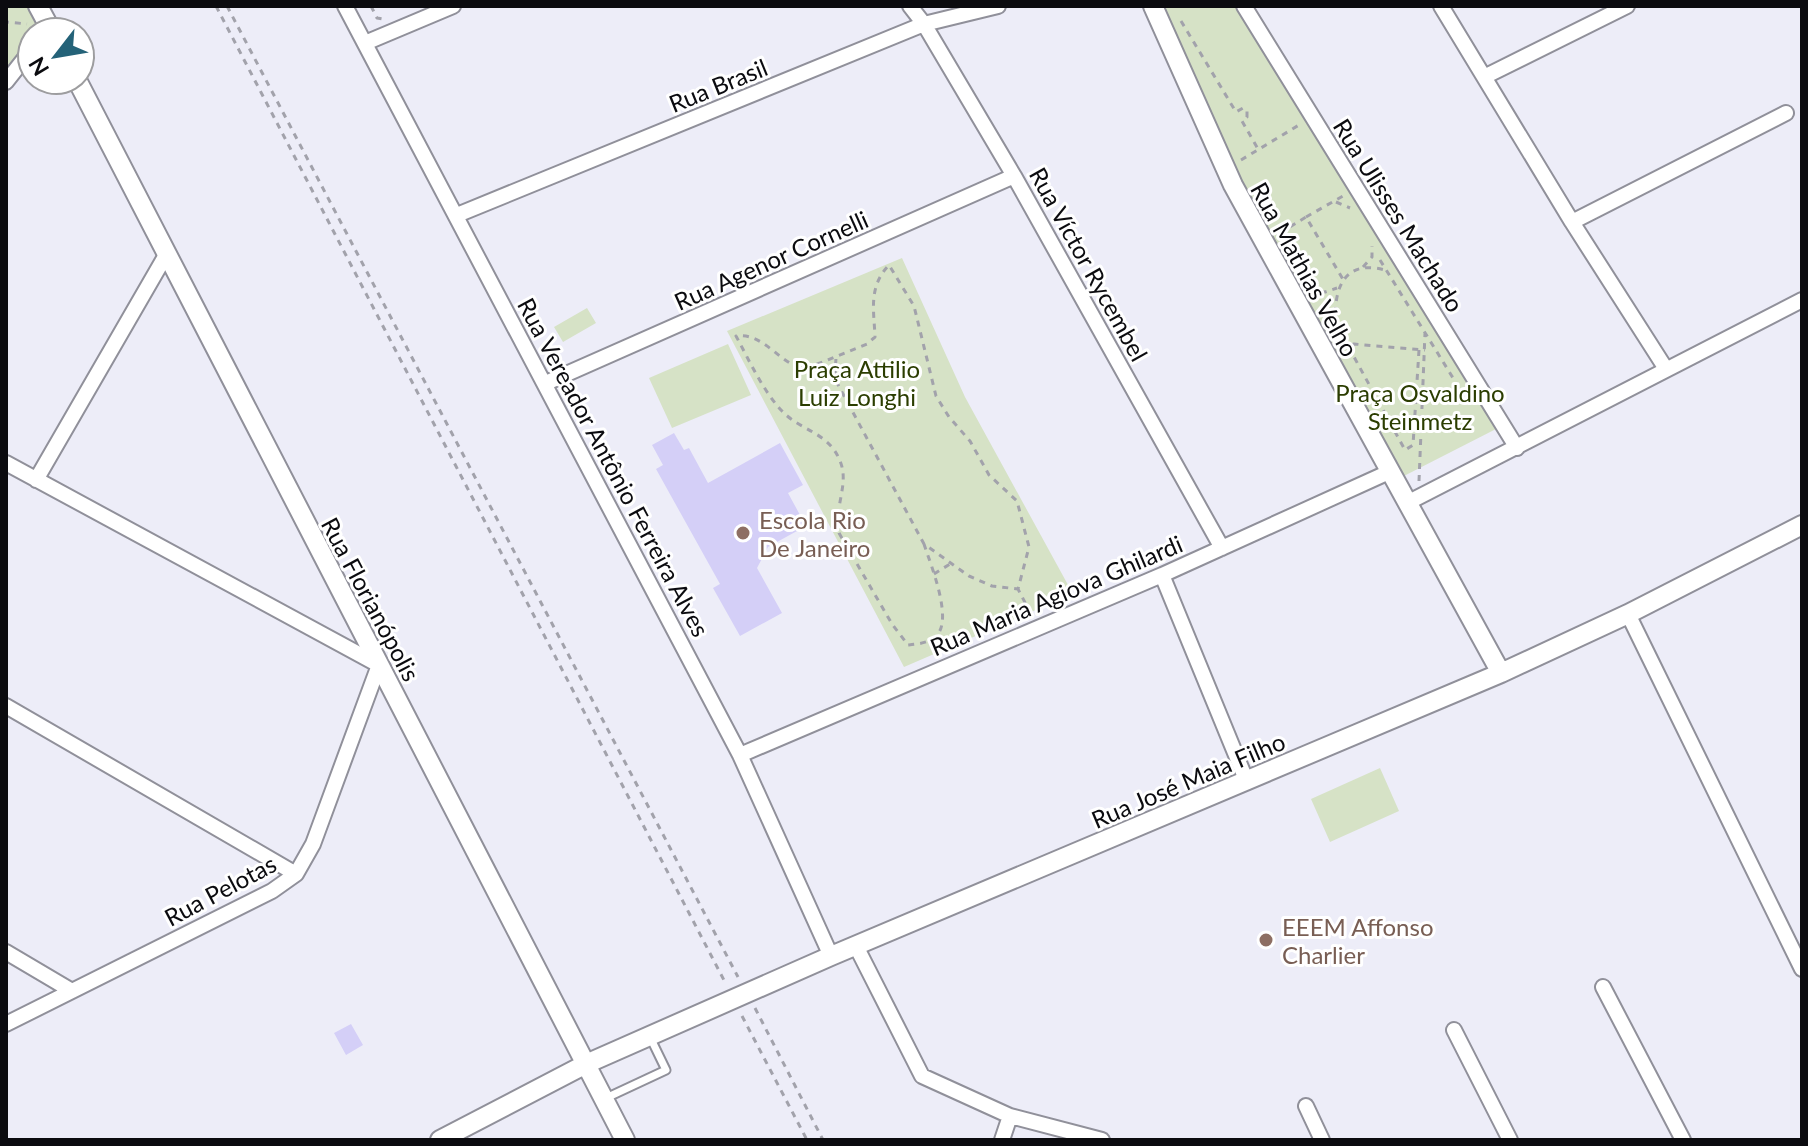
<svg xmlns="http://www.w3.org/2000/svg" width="1808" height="1146" viewBox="0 0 1808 1146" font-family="Lato,sans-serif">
<rect width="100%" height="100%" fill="#ededf8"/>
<path fill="#d6e2c6" d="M6,6H28L37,24L36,32H32V39L6,72Z
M1153,6H1238L1496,429L1400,478L1236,185Z
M902,258L965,397L1073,594L904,667L727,331Z
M587,308L596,323L563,342L554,327Z
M728,344L751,395L672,428L649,378Z
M1380,768L1399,811L1330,842L1311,799Z"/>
<path fill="#d4cff7" d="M674,433L684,450L689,448L708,483L780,443L803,485L788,493L806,526L768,547L757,568L782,613L740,636L713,588L720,584L656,469L663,465L652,445Z
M351,1024L363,1045L346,1055L334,1033Z"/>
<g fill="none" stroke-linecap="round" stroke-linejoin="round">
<g stroke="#90909a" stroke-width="11">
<path id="lane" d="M606,1098L666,1070L650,1037"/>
</g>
<g stroke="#90909a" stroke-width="18">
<path id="street" d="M345,6L740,755L831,956
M910,6L924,24L1014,176L1222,548
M1244,6L1517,448
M1441,6L1572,222L1666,369
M365,43L453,6
M1484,77L1627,6
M6,82L32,49
M457,215L924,24L998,6
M1572,222L1786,113
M546,383L1014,176
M6,463L379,665L313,844L296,874L272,891L6,1024
M36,480L166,255
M1407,503L1802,300
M1162,575L1247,782
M1628,614L1802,969
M6,706L296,874
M740,755L1162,575L1389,472
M856,946L922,1076L1010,1116L1102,1140
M6,952L72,991
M1603,987L1683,1140
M1454,1030L1510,1140
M1306,1106L1322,1140
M1002,1140L1010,1116"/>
</g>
<g stroke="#90909a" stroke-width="22">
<path id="secondary" d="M38,6L52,32
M1153,6L1233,185L1501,673
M77,80L625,1140
M440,1140L586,1064L831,956L1501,673L1628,614L1802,525"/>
</g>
<path stroke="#a2a2ab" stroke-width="3" stroke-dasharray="6 6" stroke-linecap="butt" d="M216,6L726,984
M227,6L738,977
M371,6L377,18L383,19
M1181,21L1236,112L1243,108L1247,111V117L1242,121L1258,149
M6,26L7,22L27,24
M1241,160L1299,125
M1336,202L1350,208
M1306,217L1343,196
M1280,233L1306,217L1344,281
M1380,260L1458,386
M1363,267L1372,257V246
M1309,289L1325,292L1337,288
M1337,337C1332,301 1336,257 1385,270
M1419,350L1413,445L1405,450L1348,346L1354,344L1425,350
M818,366L826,369L836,381L924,544L969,576L992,586L1018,589
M835,377L836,357
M1419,481L1425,333
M924,544C930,563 953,618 937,635C930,643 918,644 908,645L892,624L839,533C833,509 850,484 840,461C829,432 800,431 781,410C762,389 749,360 736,336C764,332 780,365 805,369L867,344L875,337C874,310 868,287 889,265L914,306L936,396L949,417L970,441L989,475L1017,501L1029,547L1018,589L1032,616
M934,574L950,564
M755,1008L823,1140
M742,1016L807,1140"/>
<use href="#lane" stroke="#fff" stroke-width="7"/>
<use href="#street" stroke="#fff" stroke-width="14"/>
<use href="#secondary" stroke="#fff" stroke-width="18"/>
</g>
<g fill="#8d6e63" stroke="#fff" stroke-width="3">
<circle cx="743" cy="533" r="8"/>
<circle cx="1266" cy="940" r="8"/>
</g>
<g text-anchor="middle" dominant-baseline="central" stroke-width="6" stroke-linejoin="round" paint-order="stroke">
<g font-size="24" fill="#0b0b0f" stroke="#fff">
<text transform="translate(718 85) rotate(-22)">Rua Brasil</text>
<text transform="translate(1399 215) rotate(58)">Rua Ulisses Machado</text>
<text transform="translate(771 260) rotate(-24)">Rua Agenor Cornelli</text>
<text transform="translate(1089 264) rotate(61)">Rua Víctor Rycembel</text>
<text transform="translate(1305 269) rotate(61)">Rua Mathias Velho</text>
<text transform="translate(614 467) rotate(62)">Rua Vereador Antônio Ferreira Alves</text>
<text transform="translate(1056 595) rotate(-23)">Rua Maria Agiova Ghilardi</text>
<text transform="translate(371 599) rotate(62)">Rua Florianópolis</text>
<text transform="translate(1188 780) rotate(-23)">Rua José Maia Filho</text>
<text transform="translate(220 890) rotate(-28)">Rua Pelotas</text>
</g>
<g font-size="24" fill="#2b3d01" stroke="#fff">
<text x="857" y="368">Praça Attilio<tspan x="857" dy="28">Luiz Longhi</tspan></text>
<text x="1420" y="392">Praça Osvaldino<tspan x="1420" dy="28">Steinmetz</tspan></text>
</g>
<g font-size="24" fill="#785e54" stroke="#fff" text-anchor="start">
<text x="759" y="519">Escola Rio<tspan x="759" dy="28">De Janeiro</tspan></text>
<text x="1282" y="926">EEEM Affonso<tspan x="1282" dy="28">Charlier</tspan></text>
</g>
</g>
<rect width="1808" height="1146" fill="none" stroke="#0b0b0f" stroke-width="16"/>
<g transform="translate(56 56) rotate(239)"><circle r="38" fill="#ffffff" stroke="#9d9d9f" stroke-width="2"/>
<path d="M0-6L14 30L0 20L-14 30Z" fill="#246278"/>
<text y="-12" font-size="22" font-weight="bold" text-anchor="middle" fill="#0b0b0f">N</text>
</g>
</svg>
